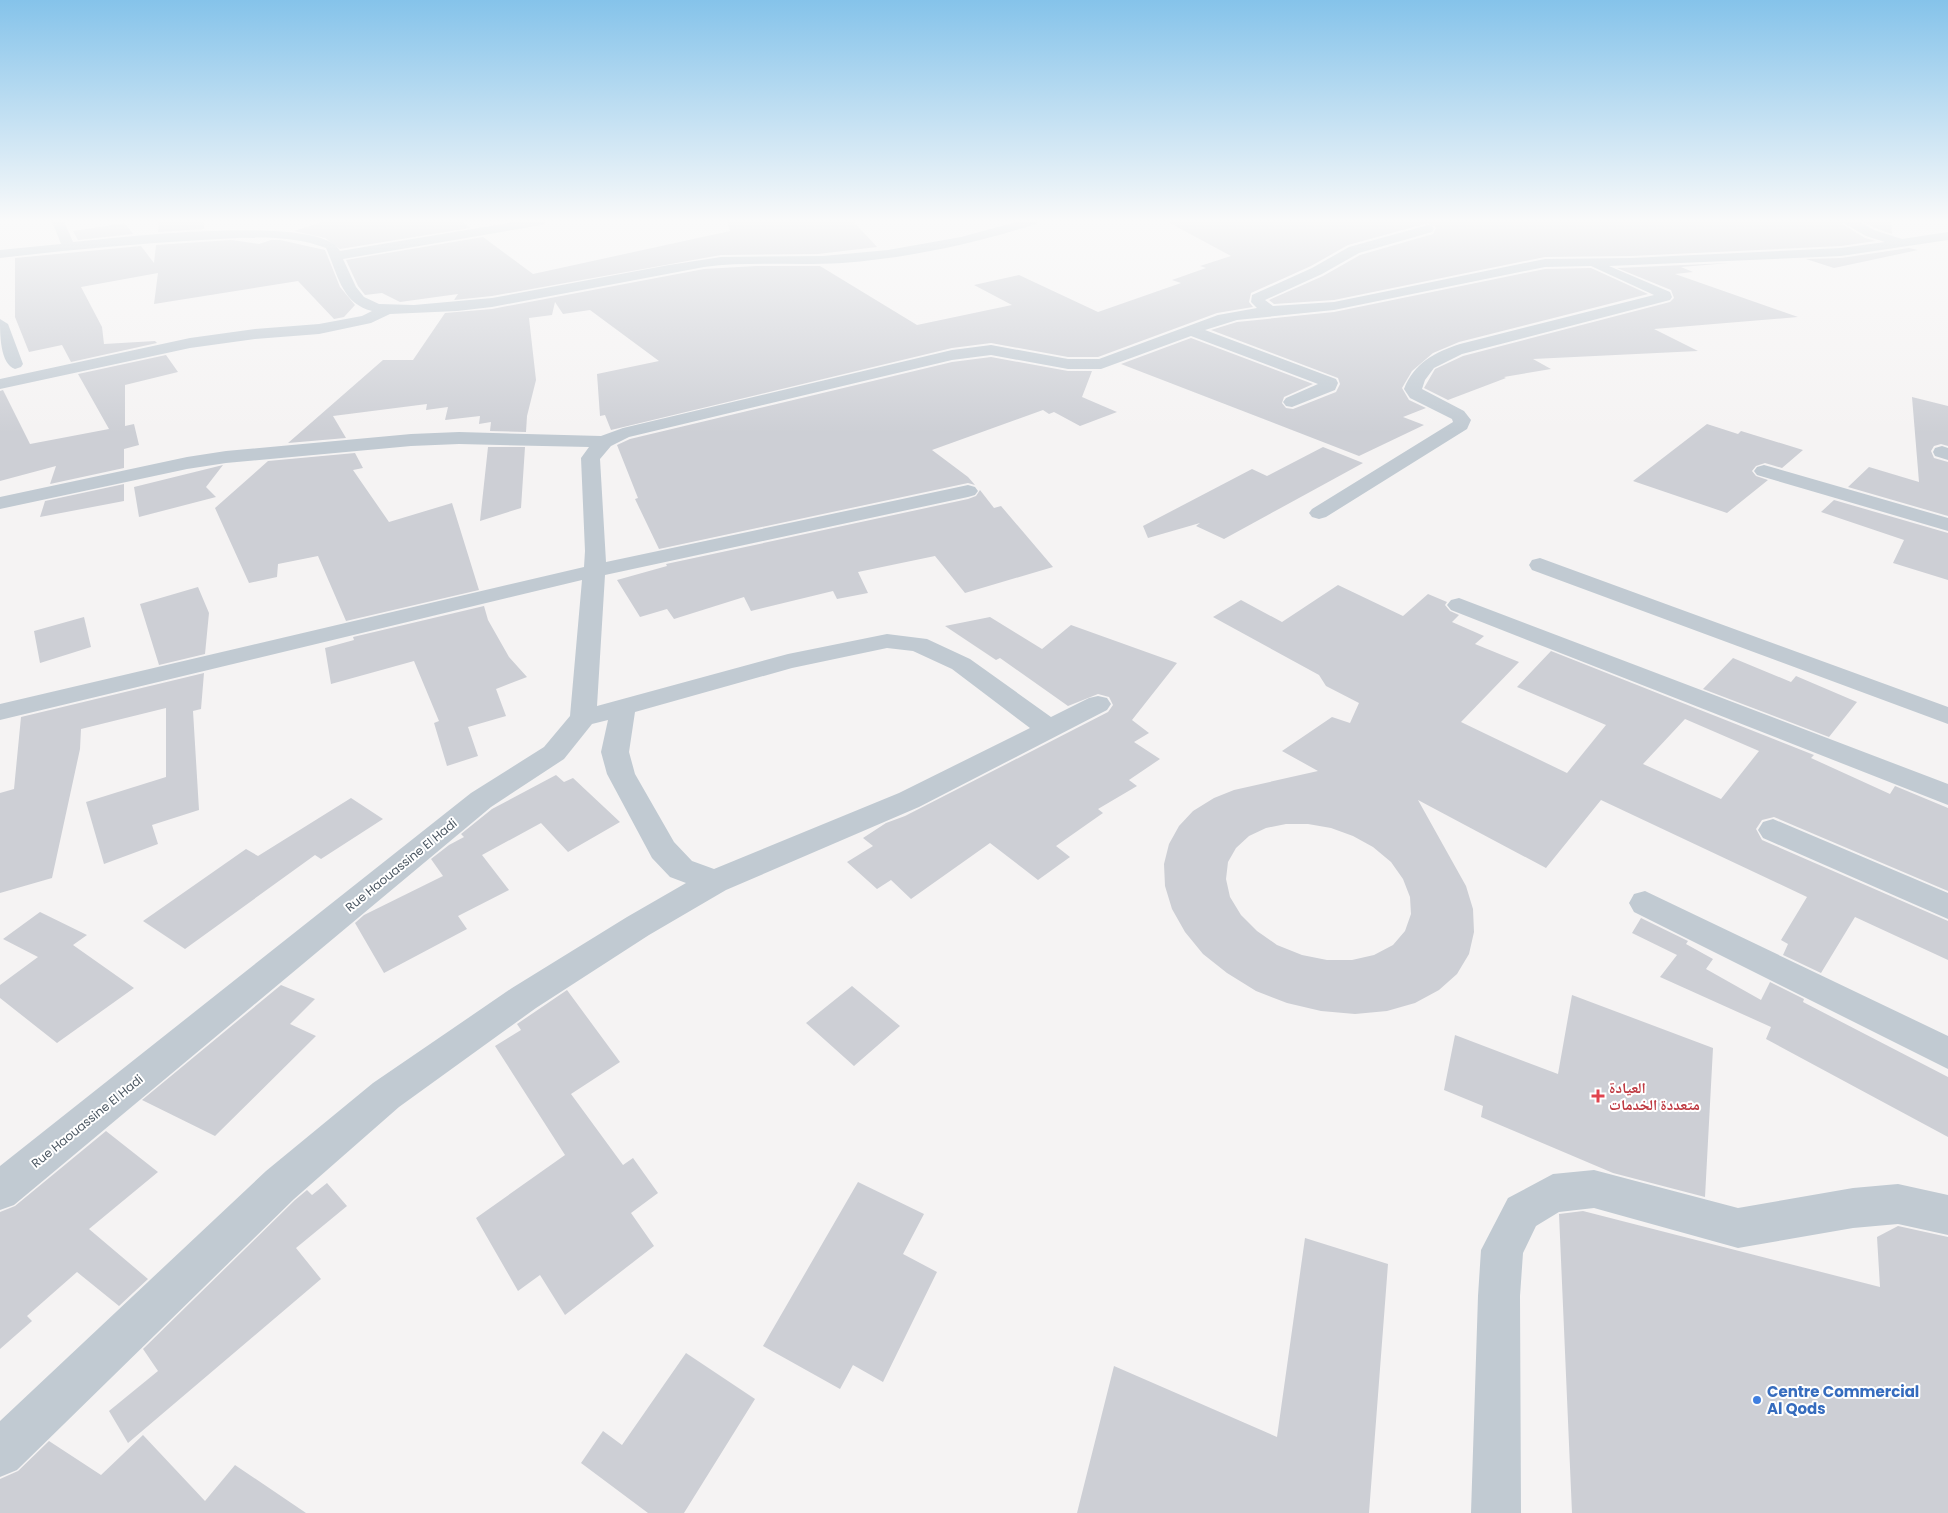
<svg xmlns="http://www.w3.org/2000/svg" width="1948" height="1513" viewBox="0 0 1948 1513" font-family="Poppins,'Noto Naskh Arabic',sans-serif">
<rect width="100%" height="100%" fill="#f5f3f3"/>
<path fill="#cdcfd5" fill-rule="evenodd" d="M159,221H204V229L158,232Z
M325,221H461L470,228L340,249L325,238L294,231Z
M727,221H853L877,247L818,254L721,255L492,296L454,300L458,294L400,302L382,293L365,295L358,286L346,260L483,237L533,274L730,231Z
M1166,221H1838L1865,238L1876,241L1841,246L1631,256L1545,257L1334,300L1274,304L1269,300L1323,276L1360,255L1433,234L1436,228L1428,223L1348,245L1311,266L1251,293L1249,302L1253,307L1217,313L1098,357H1068L991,343L952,348L611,430L605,415L600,416L597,374L659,361L590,310L563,314L555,302L552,315L529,318L536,380L527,416L526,432L490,431L491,422L479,424L480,416L445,420L448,407L426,410L427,404L333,416L346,438L288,443L383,360H413L445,313L492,309L704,269L756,266H820L917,325L1012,305L974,285L1019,275L1098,312L1181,283L1172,280L1206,268L1200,266L1231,256Z
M1862,221H1891L1892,234L1875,228Z
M125,223L133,234L78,240L73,231Z
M231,240L259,244L271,240H280L325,250L340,287L355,305L344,317L334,319L298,281L154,304L158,273L81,287L102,327L104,344L155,341L157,343L71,362L62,345L29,352L15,317V258L141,246L154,263L156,245Z
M1909,248L1918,250L1834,268L1806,259L1841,258Z
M1729,263L1681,267L1693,272L1675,274L1798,317L1654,329L1698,351L1533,359L1551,369L1504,377L1506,378L1448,400L1424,388L1435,369L1463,356L1670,302L1674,298L1671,290L1617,268Z
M1591,268L1648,294L1459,342L1433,353L1412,371L1402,388L1409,400L1426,408L1403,417L1424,425L1359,456L1121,364L1191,338L1313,384L1284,397L1282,403L1286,408L1293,409L1336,392L1340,384L1338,378L1211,330L1237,322L1334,312L1545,269Z
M166,355L178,372L125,385V426L134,424L139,445L124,449V468L50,484L56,466L0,481V391L3,390L30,444L109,429L78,374Z
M991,357L1068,371H1092L1082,397L1117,412L1080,426L1054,412L1049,414L1043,410L932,450L968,477L975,485L968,483L659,549L635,499L638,498L617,445L630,439L952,362Z
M1912,397L1948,406V446L1941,444L1934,446L1931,451L1934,458L1948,462V516L1848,487L1869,467L1919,482Z
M1707,424L1738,434L1741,431L1803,450L1782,468L1765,463L1756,466L1752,471L1756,476L1768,480L1727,513L1633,481Z
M488,447H525L521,508L480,521Z
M1323,447L1363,463L1224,539L1196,526L1200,523L1148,538L1143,526L1252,469L1267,476Z
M355,453L363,468L353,470L389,522L452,503L479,590L346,621L318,556L278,564L277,577L249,583L215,508L268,461Z
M223,465L206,487L216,497L139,517L134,487Z
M124,484V501L40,517L45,501Z
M980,490L994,508L1001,506L1053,567L965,593L935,556L858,572L868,593L837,599L833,591L751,611L744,597L674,619L667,609L640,617L617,580L667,566L666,564L968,499L976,496Z
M1834,500L1948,533V580L1893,563L1904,540L1821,512Z
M1338,585L1403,616L1428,594L1447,602L1445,605L1450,611L1459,615L1452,622L1484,636L1475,644L1519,662L1461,722L1567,773L1606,725L1517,687L1551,651L1814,755L1811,758L1890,794L1895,786L1948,808V891L1774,817L1762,820L1756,829L1762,840L1948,921V960L1855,917L1821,973L1783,955L1788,944L1781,940L1807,897L1601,800L1546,868L1418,800L1466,886L1473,909L1474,932L1469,954L1457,974L1439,990L1415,1003L1387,1011L1355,1014L1321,1011L1287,1003L1256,991L1227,973L1203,954L1185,932L1172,909L1165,886L1164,864L1169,844L1179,826L1193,811L1214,798L1234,790L1318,771L1282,751L1332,717L1350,723L1359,703L1326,686L1319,675L1213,617L1241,600L1282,622ZM1685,719L1759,751L1721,799L1643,764ZM1286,824H1308L1331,828L1353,836L1373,847L1391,862L1403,879L1410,897L1411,914L1405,931L1393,945L1374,955L1352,960H1327L1302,955L1277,945L1257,931L1241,915L1230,897L1226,879L1228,862L1236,848L1249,836L1266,828Z
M198,587L209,613L205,654L159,665L140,604Z
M484,606L488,620L509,657L527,677L496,689L506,716L468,727L478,756L447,766L434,723L439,721L414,661L331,684L325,648L354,640L353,637Z
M84,617L91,647L40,663L34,631Z
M990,617L1042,649L1071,625L1177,663L1132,720L1149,733L1134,742L1160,759L1129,780L1137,786L1098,809L1103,813L1056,846L1070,857L1038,880L990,843L911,899L891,880L877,889L847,862L873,846L863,838L886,823L905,816L1108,712L1113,705L1109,697L1098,694L1068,706L1000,658L996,660L945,626Z
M1733,658L1791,682L1796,676L1857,702L1829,737L1703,689Z
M204,673L201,709L193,711L199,810L152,825L158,844L104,864L86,802L166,777V708L81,729L80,749L52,878L0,893V793L14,789L21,717Z
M556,775L564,782L573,778L620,822L568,852L541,823L482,855L509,890L458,916L467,929L384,973L355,923L364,915L443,876L431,859L449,845L464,837L461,834L492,809Z
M351,798L383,819L321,859L315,855L185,949L143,921L246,849L258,856Z
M40,912L87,935L73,945L134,988L57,1043L0,998V985L38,957L3,939Z
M1641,918L1688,941L1686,944L1713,959L1706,969L1761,1000L1770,982L1804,999L1803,1002L1948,1077V1137L1766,1039L1771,1027L1660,977L1677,955L1632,933Z
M281,985L315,999L290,1024L316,1036L215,1136L142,1100Z
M852,986L900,1026L854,1066L806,1023Z
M567,990L620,1062L571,1094L623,1165L633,1158L658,1193L631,1213L654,1246L565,1315L540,1275L518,1291L476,1218L565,1155L495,1046L521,1030L517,1024Z
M1572,995L1713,1048L1705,1197L1613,1173L1481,1117L1483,1106L1444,1090L1455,1035L1558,1074Z
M106,1131L158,1172L89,1229L148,1279L119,1306L77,1272L27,1316L32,1321L0,1349V1212L15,1206Z
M858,1182L924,1214L903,1254L937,1272L883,1382L853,1365L840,1389L763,1346Z
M327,1183L347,1206L296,1248L321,1279L128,1443L109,1411L158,1371L143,1349L295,1200L307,1190L312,1195Z
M1583,1211L1880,1287L1877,1237L1898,1226L1948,1237V1513H1572L1559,1214Z
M1305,1238L1388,1264L1369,1513H1077L1114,1366L1277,1437Z
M686,1353L755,1399L684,1513H648L581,1463L603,1431L622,1445Z
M143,1435L205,1501L235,1465L306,1513H0V1479L18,1471L49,1441L101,1475Z"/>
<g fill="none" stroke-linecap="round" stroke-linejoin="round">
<path fill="#c1cad2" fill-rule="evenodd" d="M52,221H64L73,242C116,238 321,213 340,251L521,221H548L542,225L343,259L356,287L364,297L379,304L414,305L492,298L669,265L721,257L823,256L888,250L961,237L1020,221H1038L1036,224C973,244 908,258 842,263C796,266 750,261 704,267L492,307L457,311L390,314L371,323L319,334L255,339L190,348L0,389V379L190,338L255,329L319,324L362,316L372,311C341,303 338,274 326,248C286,233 243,238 201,240C134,244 67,250 0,258V250L61,244Z
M1840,221H1858L1874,230L1902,239L1948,232V240L1841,256L1609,266L1670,292L1672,297L1670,300L1462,354L1434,368L1425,380L1422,389L1464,411L1471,420L1467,429L1326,517L1319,519L1312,517L1309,513L1312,509L1453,422L1452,419L1410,398L1404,389C1414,363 1435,352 1460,344L1654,295L1591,266L1545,267L1334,310L1237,320L1205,330L1336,379L1338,383L1335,390L1292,407L1286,406L1283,402L1286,398L1318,384L1191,336L1101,369H1068L991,355L952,360L629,437L611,446L600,459L606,562L968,485L975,487L978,491L975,495L968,497L605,575L597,706L788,654L887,634L927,639L970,659L1051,717L1089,698L1098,696L1107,698L1111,704L1107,710L919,807L726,890L649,935L536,1008L399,1107L294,1199L17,1470L0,1477V1421L266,1171L373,1083L512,988L627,917L686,883L670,877L652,858L607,774L601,752L608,720L592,724L564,759L491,807L14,1205L0,1210V1166L471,793L544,747L570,716L582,580L0,720V704L584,567L585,551L581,458L589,447L459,444L411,446L226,463L187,469L0,509V497L187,457L226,451L411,434L459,432L601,436L623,428L952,350L991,345L1068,359H1099L1218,315L1257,308L1251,302L1252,295L1312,268L1349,247L1428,225L1432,226L1434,229L1432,232L1359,253L1322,274L1265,300L1273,306L1334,302L1545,259L1631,258L1841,248L1885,242L1866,236ZM887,648L913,651L952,669L1030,728L899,793L714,869L692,861L674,842L635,774L629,752L635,712L792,668Z
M0,319L8,324L23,364L21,367L15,369C0,364 0,334 0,319Z
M1942,446L1948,448V460L1935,456L1933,452L1935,448Z
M1764,465L1948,518V531L1757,475L1754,471L1757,467Z
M1540,558L1948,707V724L1532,570L1529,565L1532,560Z
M1459,598L1948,784V805L1451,610L1447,605L1451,600Z
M1773,819L1948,893V919L1763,838L1758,830L1763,822Z
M1645,891L1948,1036V1069L1634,912L1629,903L1634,894Z
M1594,1170L1738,1208L1853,1188L1898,1184L1948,1195V1235L1898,1224L1853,1228L1738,1248L1594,1208L1559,1212L1536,1226L1523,1253L1520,1296L1521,1513H1471L1478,1296L1481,1250L1508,1198L1553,1174Z"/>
</g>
<linearGradient id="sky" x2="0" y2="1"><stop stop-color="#85c3ea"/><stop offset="0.51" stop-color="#fafafa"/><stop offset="1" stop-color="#fafafa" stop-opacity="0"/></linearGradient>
<rect width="1948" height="433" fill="url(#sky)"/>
<path fill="#e0444e" stroke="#fff" stroke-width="2" d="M1595.5 1088.5h5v5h5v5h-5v5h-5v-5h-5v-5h5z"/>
<circle fill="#3f7fe0" stroke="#fff" stroke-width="2" cx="1757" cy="1400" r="5"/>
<g text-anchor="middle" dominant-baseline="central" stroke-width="4" stroke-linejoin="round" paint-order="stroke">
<g font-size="12" fill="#4a5661" stroke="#fff">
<text transform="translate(401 865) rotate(-39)">Rue Haouassine El Hadi</text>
<text transform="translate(87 1121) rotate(-39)">Rue Haouassine El Hadi</text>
</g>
<g font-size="15" font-weight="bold" fill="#be3a42" stroke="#fff" text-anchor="start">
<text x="1609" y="1087">العيادة<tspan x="1609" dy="17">متعددة الخدمات</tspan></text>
</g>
<g font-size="15" font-weight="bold" fill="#366cbe" stroke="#fff" text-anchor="start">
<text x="1767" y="1391">Centre Commercial<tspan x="1767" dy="17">Al Qods</tspan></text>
</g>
</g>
</svg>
